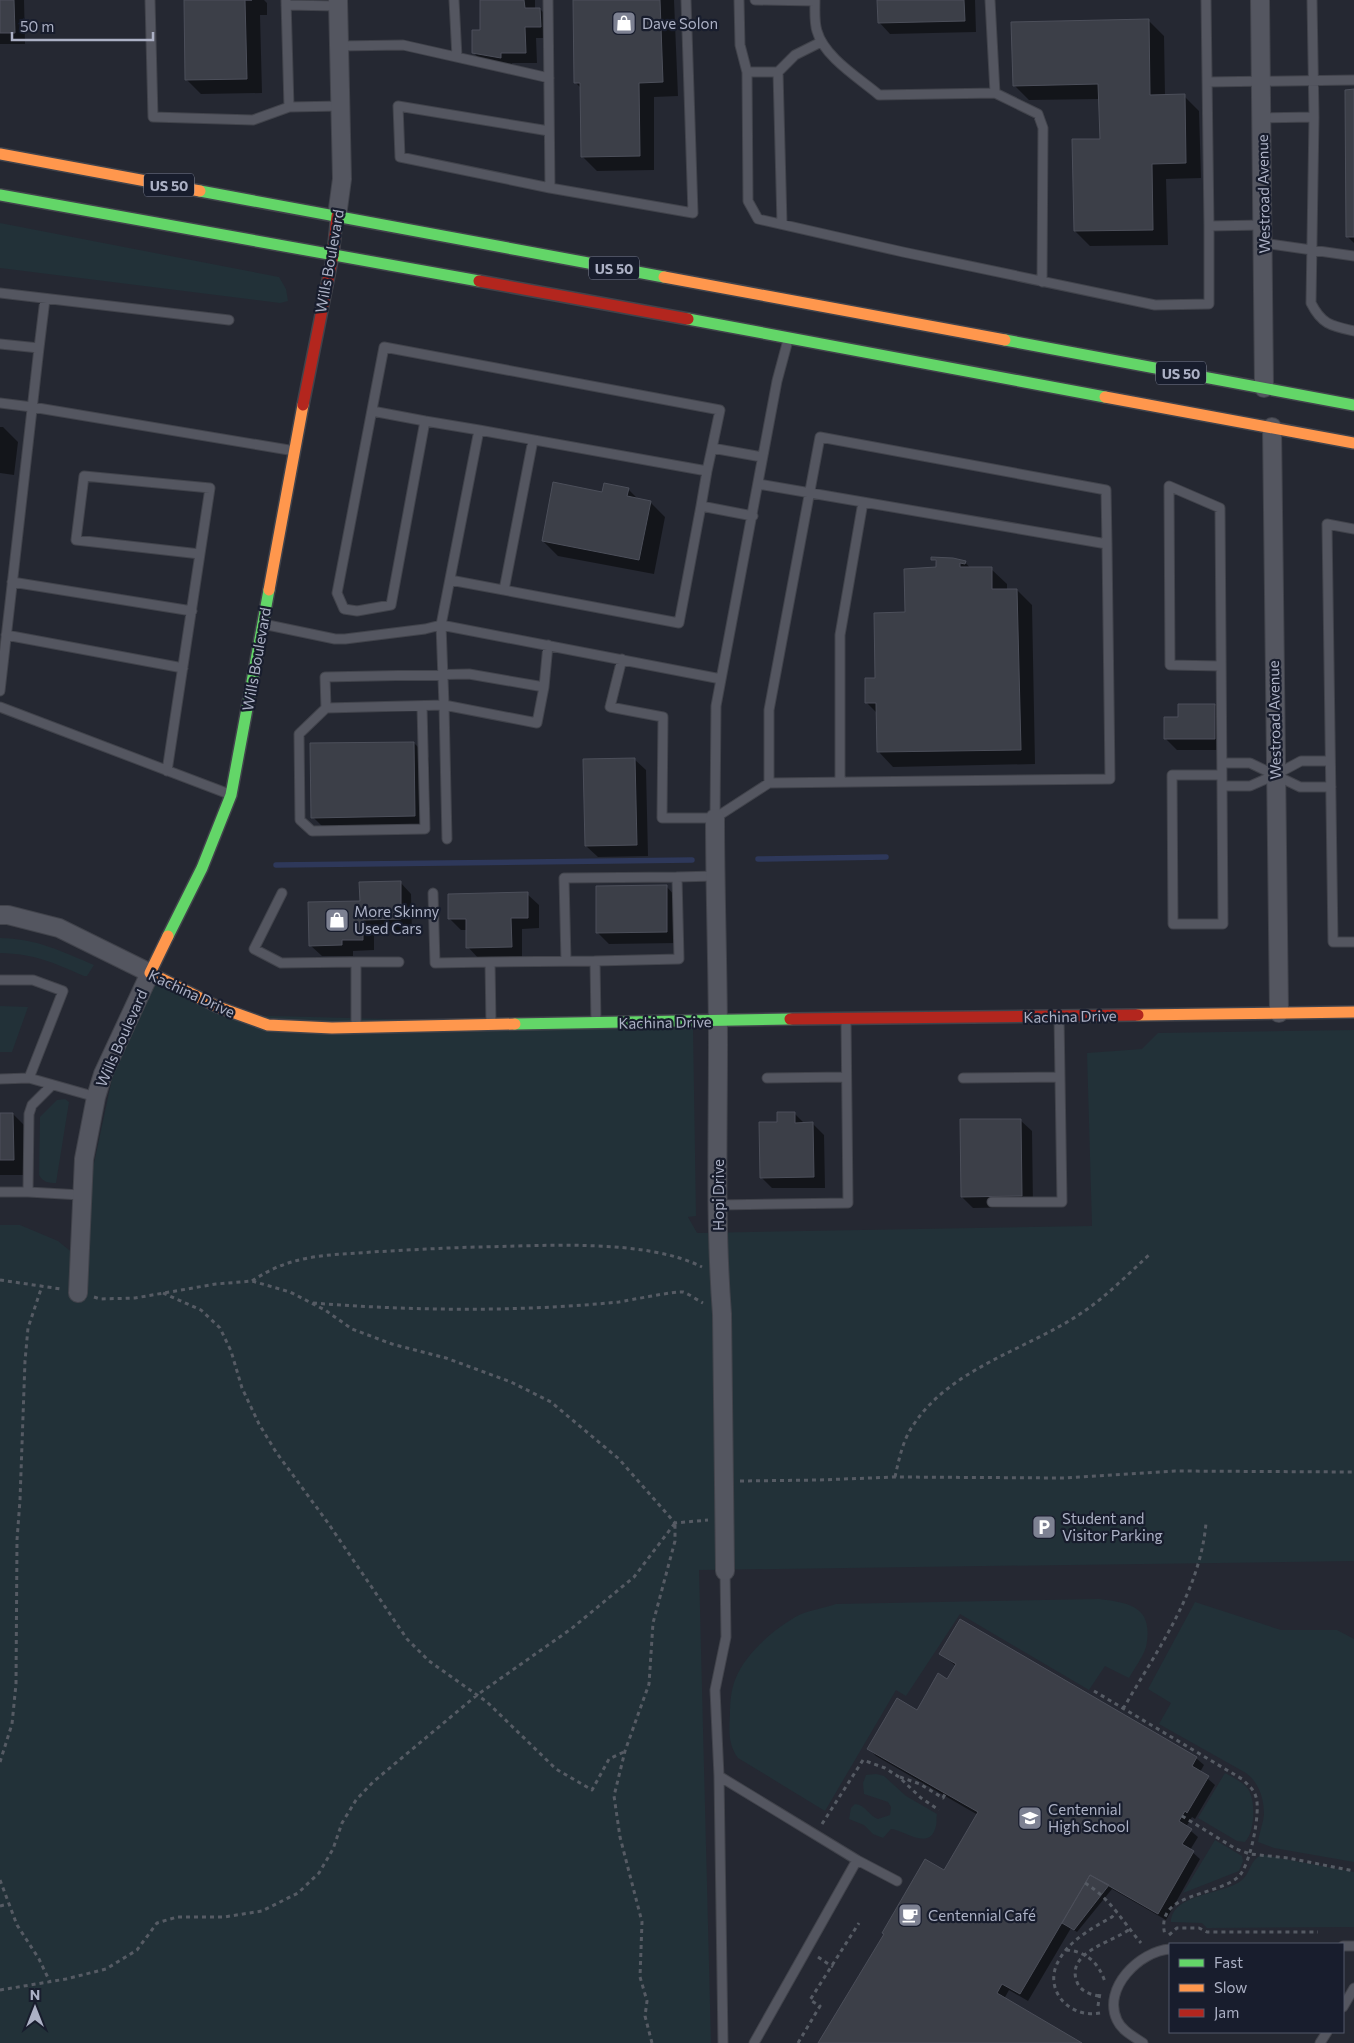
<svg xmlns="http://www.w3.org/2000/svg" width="1354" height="2043" viewBox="0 0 1354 2043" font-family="Commissioner,sans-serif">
<rect width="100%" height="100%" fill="#252832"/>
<path fill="#223138" d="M0,223L279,277L286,289L288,301L280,303L0,268Z
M0,938C35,938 63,952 94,965L87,976H84C52,962 35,954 0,953Z
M153,984L235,1015L693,1027L696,1216L688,1217L697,1233L1092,1226L1087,1053L1142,1049L1158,1033L1354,1030V1561L699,1570L711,2043H0V1225H20L58,1241L74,1254L88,1251L90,1182L119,1046Z
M0,1006L28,1007L12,1052H0Z
M65,1099L69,1102L56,1183C48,1183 43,1182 39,1175L40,1117L57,1100Z
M1099,1599C1131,1603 1154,1607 1146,1647C1143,1657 1134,1669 1129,1678L1105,1666L1089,1690L960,1614L906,1696L896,1690L825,1811L738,1758C728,1744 729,1731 730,1714C730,1703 731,1690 735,1680C745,1653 775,1628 799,1615C810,1610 824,1608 836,1604Z
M1195,1602L1281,1630H1337L1354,1639V1862L1274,1848L1258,1842C1259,1833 1263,1824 1264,1815C1264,1798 1259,1783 1246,1773L1159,1724L1171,1703L1148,1689Z
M1225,1773C1232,1777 1243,1782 1248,1789C1256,1800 1255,1832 1245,1842L1237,1841L1198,1818Z
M876,1774L884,1776L906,1796L937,1814C936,1818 937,1822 936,1826C930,1852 904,1830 891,1829L883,1838L873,1834L864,1825L849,1819L851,1808L855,1804C866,1805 869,1816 878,1819L890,1815L891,1807L888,1802L864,1794L863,1783L866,1775Z
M1215,1840L1242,1856L1243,1861L1239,1871L1183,1893Z
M1264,1855L1354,1872V1927L1207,1928L1202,1923L1171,1922C1172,1893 1224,1895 1242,1880C1251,1873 1250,1857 1264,1855Z"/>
<path fill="#0007" d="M0,0H24L25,44H0Z
M185,0H264L267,3V15H260L262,93L201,94L186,79Z
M481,0H535V9H540L551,20L552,38H536L537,63H512V69L485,64L474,53L482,31Z
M574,0H674L678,96L654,97V170L597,171L582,156V89L576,83Z
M879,0H975L976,32L890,34L879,22Z
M1149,21L1164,36L1165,96H1184L1199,111L1201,178L1166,179L1168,245L1090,246L1075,231L1101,141L1100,99L1029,100L1014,85Z
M1354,91V243L1347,236Z
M0,427H3L18,442L14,475L0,473Z
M628,489L639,500L650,502L665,517L654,574L558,556L543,541L603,493Z
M933,558L965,562L971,569H991L1007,584V590H1017L1032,605L1035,764L893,767L878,751L877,713L867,703L906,613L938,569V565Z
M1215,705L1226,716V750H1177L1166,739L1179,718Z
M414,743L429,758L430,831L328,832L313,817Z
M634,759L646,770L648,856L598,857L586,846Z
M400,882L411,894L412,930L374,931V950L353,951V956H322L310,945Z
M666,886L677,898L678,943L609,944L598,933Z
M527,894L539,905V928L522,929V958L479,959L468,947L467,930H461L449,918Z
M794,1113L805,1124H813L824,1135L825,1188H772L761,1177L778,1123Z
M0,1114H13L28,1129V1175H0Z
M1020,1120L1032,1131L1033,1207L973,1208L962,1197Z
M961,1620L1196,1758L1204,1765L1200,1772L1215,1785L1195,1819L1192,1817L1186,1827L1198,1837L1190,1850L1200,1859L1166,1920L1112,1889L1077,1932L1071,1928L1028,2001L1009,1990L1004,1999L1080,2043H819L859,1975L861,1977L944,1872L978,1815L876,1756L869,1749L917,1711L948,1680L956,1666L941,1654Z"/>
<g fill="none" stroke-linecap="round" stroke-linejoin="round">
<path stroke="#2e385a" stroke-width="5.5" d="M758,859L886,857
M276,865L692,860"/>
</g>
<path fill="#3c3f48" stroke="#4c4f5a" d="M0,0H14L15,33H0Z
M184,0H252H245L247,79L185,80Z
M480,0H524L525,8H540L541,27H525L526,53H501V58L472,53V30H480Z
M573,0H660L663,82L639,83L640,156L581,157L580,83H574Z
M877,0H964L965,21L878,23Z
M1149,19L1150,95L1185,94L1186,163L1152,164L1153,230L1074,231L1072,139H1100L1098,84L1013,86L1011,22Z
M1354,89V237H1346L1345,90Z
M553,482L602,492L604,483L629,488L627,496L651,501L639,560L542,541Z
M931,557L953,558L966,561L965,564L960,563V567H992V589H1017L1021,750L877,752L876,703H865V678H875L874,613L905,612L904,569L936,567V560H931Z
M1178,704H1215V739H1164V717H1178Z
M414,742L415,816L311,818L310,743Z
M635,758L637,845L585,846L583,759Z
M401,881V919L363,920V940H342V945L309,946L308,902L360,901L359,882Z
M667,885V932L596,933V886Z
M528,892V918H511L512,947L466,948V919H448V894Z
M777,1112H795V1123L813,1122L814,1177L760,1178L759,1122H777Z
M0,1113H13L14,1160H0Z
M960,1119H1021L1022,1196L961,1197Z
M960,1619L1197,1757L1192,1766L1209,1776L1187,1813L1185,1811L1179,1821L1192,1829L1182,1844L1194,1851L1158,1914L1090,1875L1020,1994L1002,1984L997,1993L1082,2043H818L884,1934L882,1933L925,1859L944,1870L978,1812L867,1749L897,1698L917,1710L938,1673L947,1679L956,1664L939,1654Z
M1090,1875L1109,1885L1074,1930L1062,1923Z"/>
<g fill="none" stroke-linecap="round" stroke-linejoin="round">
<g stroke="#41434b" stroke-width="11">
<path id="lane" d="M150,0L153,117L253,120L289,107L341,106
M286,0L289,107
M454,0L457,57
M548,0L550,188L693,213L686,0
M739,0L740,45L747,72
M755,0L815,1
M815,0C815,10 814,22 817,31C824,57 859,78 879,95L995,93
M990,0L995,93L1038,114L1043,128L1042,282
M1206,0L1209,226
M1312,0L1314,117
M286,5L338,6
M339,46L403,45L549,78
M778,72L795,55L821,42
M1207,82L1354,80
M1262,118L1314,117L1311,303C1322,325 1332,326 1354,331
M549,131L398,106L400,157L550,188
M782,224L778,72H747L748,201L758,219L903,252L1155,305L1209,304V226L1263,225
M1263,243L1354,256
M0,293L229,320
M0,344L39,348L45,299
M0,403L32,407L295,451
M372,411L425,421
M479,430L425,421L391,605L357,611L344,609L337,593L384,347L720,410L712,448
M707,471L701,506L753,516
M1354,529L1327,524L1333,942H1354
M450,580L679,623L701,506
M12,582L192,611
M504,590L533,440
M263,624L335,639H345L425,629L441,625L479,430L707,471L712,448L762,457
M6,635L183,668
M622,659L610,707L663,717L662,818H715L769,783L1110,779L1107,544L758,484
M1221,666L1170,665L1169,486L1220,508L1223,924H1173L1172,775H1222
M544,687L548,645
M0,691L39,348
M422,706L425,829L312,831L300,820L299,734L326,708L444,705L441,625L721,679
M0,707L229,794
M326,708L325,677L469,674L544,687L537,723L444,705L447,839
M1222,763H1250L1275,775L1250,786H1222
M167,771L210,488L84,476L76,540L200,554
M1275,775L1301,761H1330
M1275,775L1300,787H1331
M840,782V635L863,502
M769,783V710L820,437L1106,490L1107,544
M715,818L716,706L777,381L788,340
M282,893L254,949L281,963L356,962V1028
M433,893L435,963L490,962
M566,961L564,878L677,877
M356,962H399
M0,980H33L63,991L29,1078L0,1079
M596,1023L595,961L679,959L677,877L715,876
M491,1024L490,962L595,961
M29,1078L96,1097
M767,1078L846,1077
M963,1078L1060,1077
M52,1085L32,1105L29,1114L28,1192L81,1195
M0,1192H28
M992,1202H1062L1059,1016
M718,1205L848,1203L846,1019
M719,1776L857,1860L754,2043
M857,1860L897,1881
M1343,1946H1354
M1343,2007L1354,1988
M723,2043L719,1776L715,1690L726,1637L725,1571
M1143,2043C1133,2036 1122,2031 1117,2020C1102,1988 1140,1951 1170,1949
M1320,2043L1327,2032"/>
</g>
<g stroke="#41434b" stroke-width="20">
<path id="street" d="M1260,0L1264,388
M337,216L342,179L338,0
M1272,427L1279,1013
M715,818C715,894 718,969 718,1045C718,1135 715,1225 722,1314L725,1571
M0,915H8L59,928L150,973L103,1074L96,1097L84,1159L78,1293"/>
</g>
<g stroke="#41434b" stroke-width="14">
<path id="fast" d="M200,191L664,277
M0,195L479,281
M688,319L1105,397
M1005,340L1354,405
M168,936L202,868L231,795L269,590
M515,1024L790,1019"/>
</g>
<g stroke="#41434b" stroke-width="14">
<path id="slow" d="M0,154L200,191
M664,277L1005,340
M1105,397L1354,443
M269,590L303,405
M168,936L150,973L218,1007L268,1025L332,1028L515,1024
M1138,1015L1354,1012"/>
</g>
<g stroke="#41434b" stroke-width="14">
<path id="jam" d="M479,281L688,319
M303,405L333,255L337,216
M790,1019L1138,1015"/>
</g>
<path stroke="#565b64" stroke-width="3" stroke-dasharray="4 4" stroke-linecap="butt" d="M0,1280L61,1289
M252,1281C270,1269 287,1262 308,1258C329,1254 350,1254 372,1252C407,1250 442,1248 478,1247C543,1246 645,1238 702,1267
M163,1293L201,1310L220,1328L231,1351L242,1388L259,1424L276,1452L328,1523L407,1639L429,1661L487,1702L556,1769L592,1790L609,1759L626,1751
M94,1297L100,1299L135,1298L216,1284L252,1281L290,1292L325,1310L352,1329L392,1344L446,1358L511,1382L551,1402L619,1459L675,1523L708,1520
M313,1303C415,1311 517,1312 619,1302C631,1300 675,1291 683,1292C689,1294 697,1300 703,1303
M895,1477C899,1459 903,1439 914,1424C952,1367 1029,1349 1083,1312C1107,1296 1128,1274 1149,1255
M740,1481L819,1480L895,1477L1064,1478L1175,1471L1354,1472
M1094,1691L1242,1779C1248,1785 1254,1789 1256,1797C1261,1812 1250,1867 1238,1877C1216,1897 1154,1892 1165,1935
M1123,1709C1157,1650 1200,1592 1206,1523
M0,1762L12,1724L16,1684L17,1540L20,1500L25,1361L28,1328L42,1286
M900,1777L920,1784L943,1798L945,1794
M1182,1816L1236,1849L1250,1854L1288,1858L1354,1871
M822,1824L863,1760L885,1768L899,1777L921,1798L939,1810
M0,1880L17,1925L39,1959L50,1982
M1085,1883C1110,1898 1123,1922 1141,1943
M0,1906L8,1904
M1169,1935L1177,1928H1199L1207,1932H1318
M1066,1950C1086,1951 1099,1963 1105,1982
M818,1957L833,1967
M0,1990L66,1979L106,1969L137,1950L157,1923L177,1917H224L262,1911L298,1893L319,1873L333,1849L342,1823L356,1800L373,1782L477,1695L571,1629L634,1577L675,1523
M1099,1996C1091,1995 1080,1991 1077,1982C1065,1952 1113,1942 1130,1929
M1098,2006L1100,1993
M1100,2013C1069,2019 1042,1989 1059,1960C1070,1940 1092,1928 1112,1917L1117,1911
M652,2043L645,2016L647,2001L640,1977L642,1922L620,1837L614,1796L625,1751L649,1684L653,1623L675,1541V1523
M798,2043L820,2006L810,2000L859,1923"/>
<use href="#lane" stroke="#545660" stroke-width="9"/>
<use href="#street" stroke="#545660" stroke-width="18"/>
<use href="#fast" stroke="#63d668" stroke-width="11"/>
<use href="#slow" stroke="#ff974d" stroke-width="11"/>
<use href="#jam" stroke="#b3261e" stroke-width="11"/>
</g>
<defs>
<g id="shop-square" transform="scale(1.25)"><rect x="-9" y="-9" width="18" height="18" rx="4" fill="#7d8192" stroke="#181d2d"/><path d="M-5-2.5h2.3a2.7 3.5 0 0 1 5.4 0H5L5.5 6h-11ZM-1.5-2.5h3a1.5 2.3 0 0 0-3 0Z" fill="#fff"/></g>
<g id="parking-square" transform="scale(1.25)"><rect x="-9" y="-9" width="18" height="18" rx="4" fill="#7d8192" stroke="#181d2d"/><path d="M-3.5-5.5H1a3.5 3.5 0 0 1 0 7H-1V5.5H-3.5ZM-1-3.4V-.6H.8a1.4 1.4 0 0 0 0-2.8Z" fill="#fff"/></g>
<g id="school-square" transform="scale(1.25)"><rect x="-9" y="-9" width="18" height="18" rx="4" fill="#7d8192" stroke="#181d2d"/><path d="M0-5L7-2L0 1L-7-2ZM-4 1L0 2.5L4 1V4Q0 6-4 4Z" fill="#fff"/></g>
<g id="cafe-square" transform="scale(1.25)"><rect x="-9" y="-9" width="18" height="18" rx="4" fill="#7d8192" stroke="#181d2d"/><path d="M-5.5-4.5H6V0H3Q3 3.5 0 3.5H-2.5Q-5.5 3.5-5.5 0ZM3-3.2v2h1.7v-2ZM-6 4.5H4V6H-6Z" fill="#fff"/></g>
</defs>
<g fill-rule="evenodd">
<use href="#shop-square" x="624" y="23"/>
<use href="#shop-square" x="337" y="920"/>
<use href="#parking-square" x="1044" y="1527"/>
<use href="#school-square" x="1030" y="1818"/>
<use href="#cafe-square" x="910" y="1915"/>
</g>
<g text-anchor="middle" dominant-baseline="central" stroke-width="4.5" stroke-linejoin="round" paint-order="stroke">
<g fill="#181d2d" stroke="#808597" stroke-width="1">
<rect x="144" y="173.5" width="50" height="23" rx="4"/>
<rect x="589" y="256.5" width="50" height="23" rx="4"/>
<rect x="1156" y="361.5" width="50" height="23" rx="4"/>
</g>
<g font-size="14" font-weight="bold" fill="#acb1c5">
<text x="169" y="185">US 50</text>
<text x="614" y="268">US 50</text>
<text x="1181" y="373">US 50</text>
</g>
<g font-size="15" fill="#acb1c5" stroke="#181d2d" text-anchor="start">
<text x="642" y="23">Dave Solon</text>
<text x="354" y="911">More Skinny<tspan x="354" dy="17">Used Cars</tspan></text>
<text x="1062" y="1518">Student and<tspan x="1062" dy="17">Visitor Parking</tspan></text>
<text x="1048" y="1809">Centennial<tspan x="1048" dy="17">High School</tspan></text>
<text x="928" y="1915">Centennial Café</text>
</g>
<g font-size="15" fill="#acb1c5" stroke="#181d2d">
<text transform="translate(1263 194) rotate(-91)">Westroad Avenue</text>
<text transform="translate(329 261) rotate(-80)">Wills Boulevard</text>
<text transform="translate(256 659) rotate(-80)">Wills Boulevard</text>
<text transform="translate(1274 720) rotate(-91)">Westroad Avenue</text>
<text transform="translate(192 993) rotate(25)">Kachina Drive</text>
<text transform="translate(1070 1016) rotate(-1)">Kachina Drive</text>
<text transform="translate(665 1022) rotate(-1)">Kachina Drive</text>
<text transform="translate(121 1038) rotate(-66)">Wills Boulevard</text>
<text transform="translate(718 1195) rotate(-90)">Hopi Drive</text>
</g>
</g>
<rect x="1169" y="1943" width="175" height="90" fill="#181d2d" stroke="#53586a"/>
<rect x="1179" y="1959" width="25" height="8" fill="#63d668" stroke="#53586a"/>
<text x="1214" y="1968" font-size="15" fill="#acb1c5">Fast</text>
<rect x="1179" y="1984" width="25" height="8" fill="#ff974d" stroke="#53586a"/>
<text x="1214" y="1993" font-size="15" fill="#acb1c5">Slow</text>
<rect x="1179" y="2009" width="25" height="8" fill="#b3261e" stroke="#53586a"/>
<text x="1214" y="2018" font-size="15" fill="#acb1c5">Jam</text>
<g transform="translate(35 2008)" stroke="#181d2d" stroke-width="4" paint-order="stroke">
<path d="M0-4L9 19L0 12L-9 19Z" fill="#acb1c5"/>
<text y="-8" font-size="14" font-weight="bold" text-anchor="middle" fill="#acb1c5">N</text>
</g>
<path d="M12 32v8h141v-8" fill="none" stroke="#acb1c5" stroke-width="2.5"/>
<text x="20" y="32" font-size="15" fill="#acb1c5" stroke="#181d2d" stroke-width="4" paint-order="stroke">50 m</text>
</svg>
